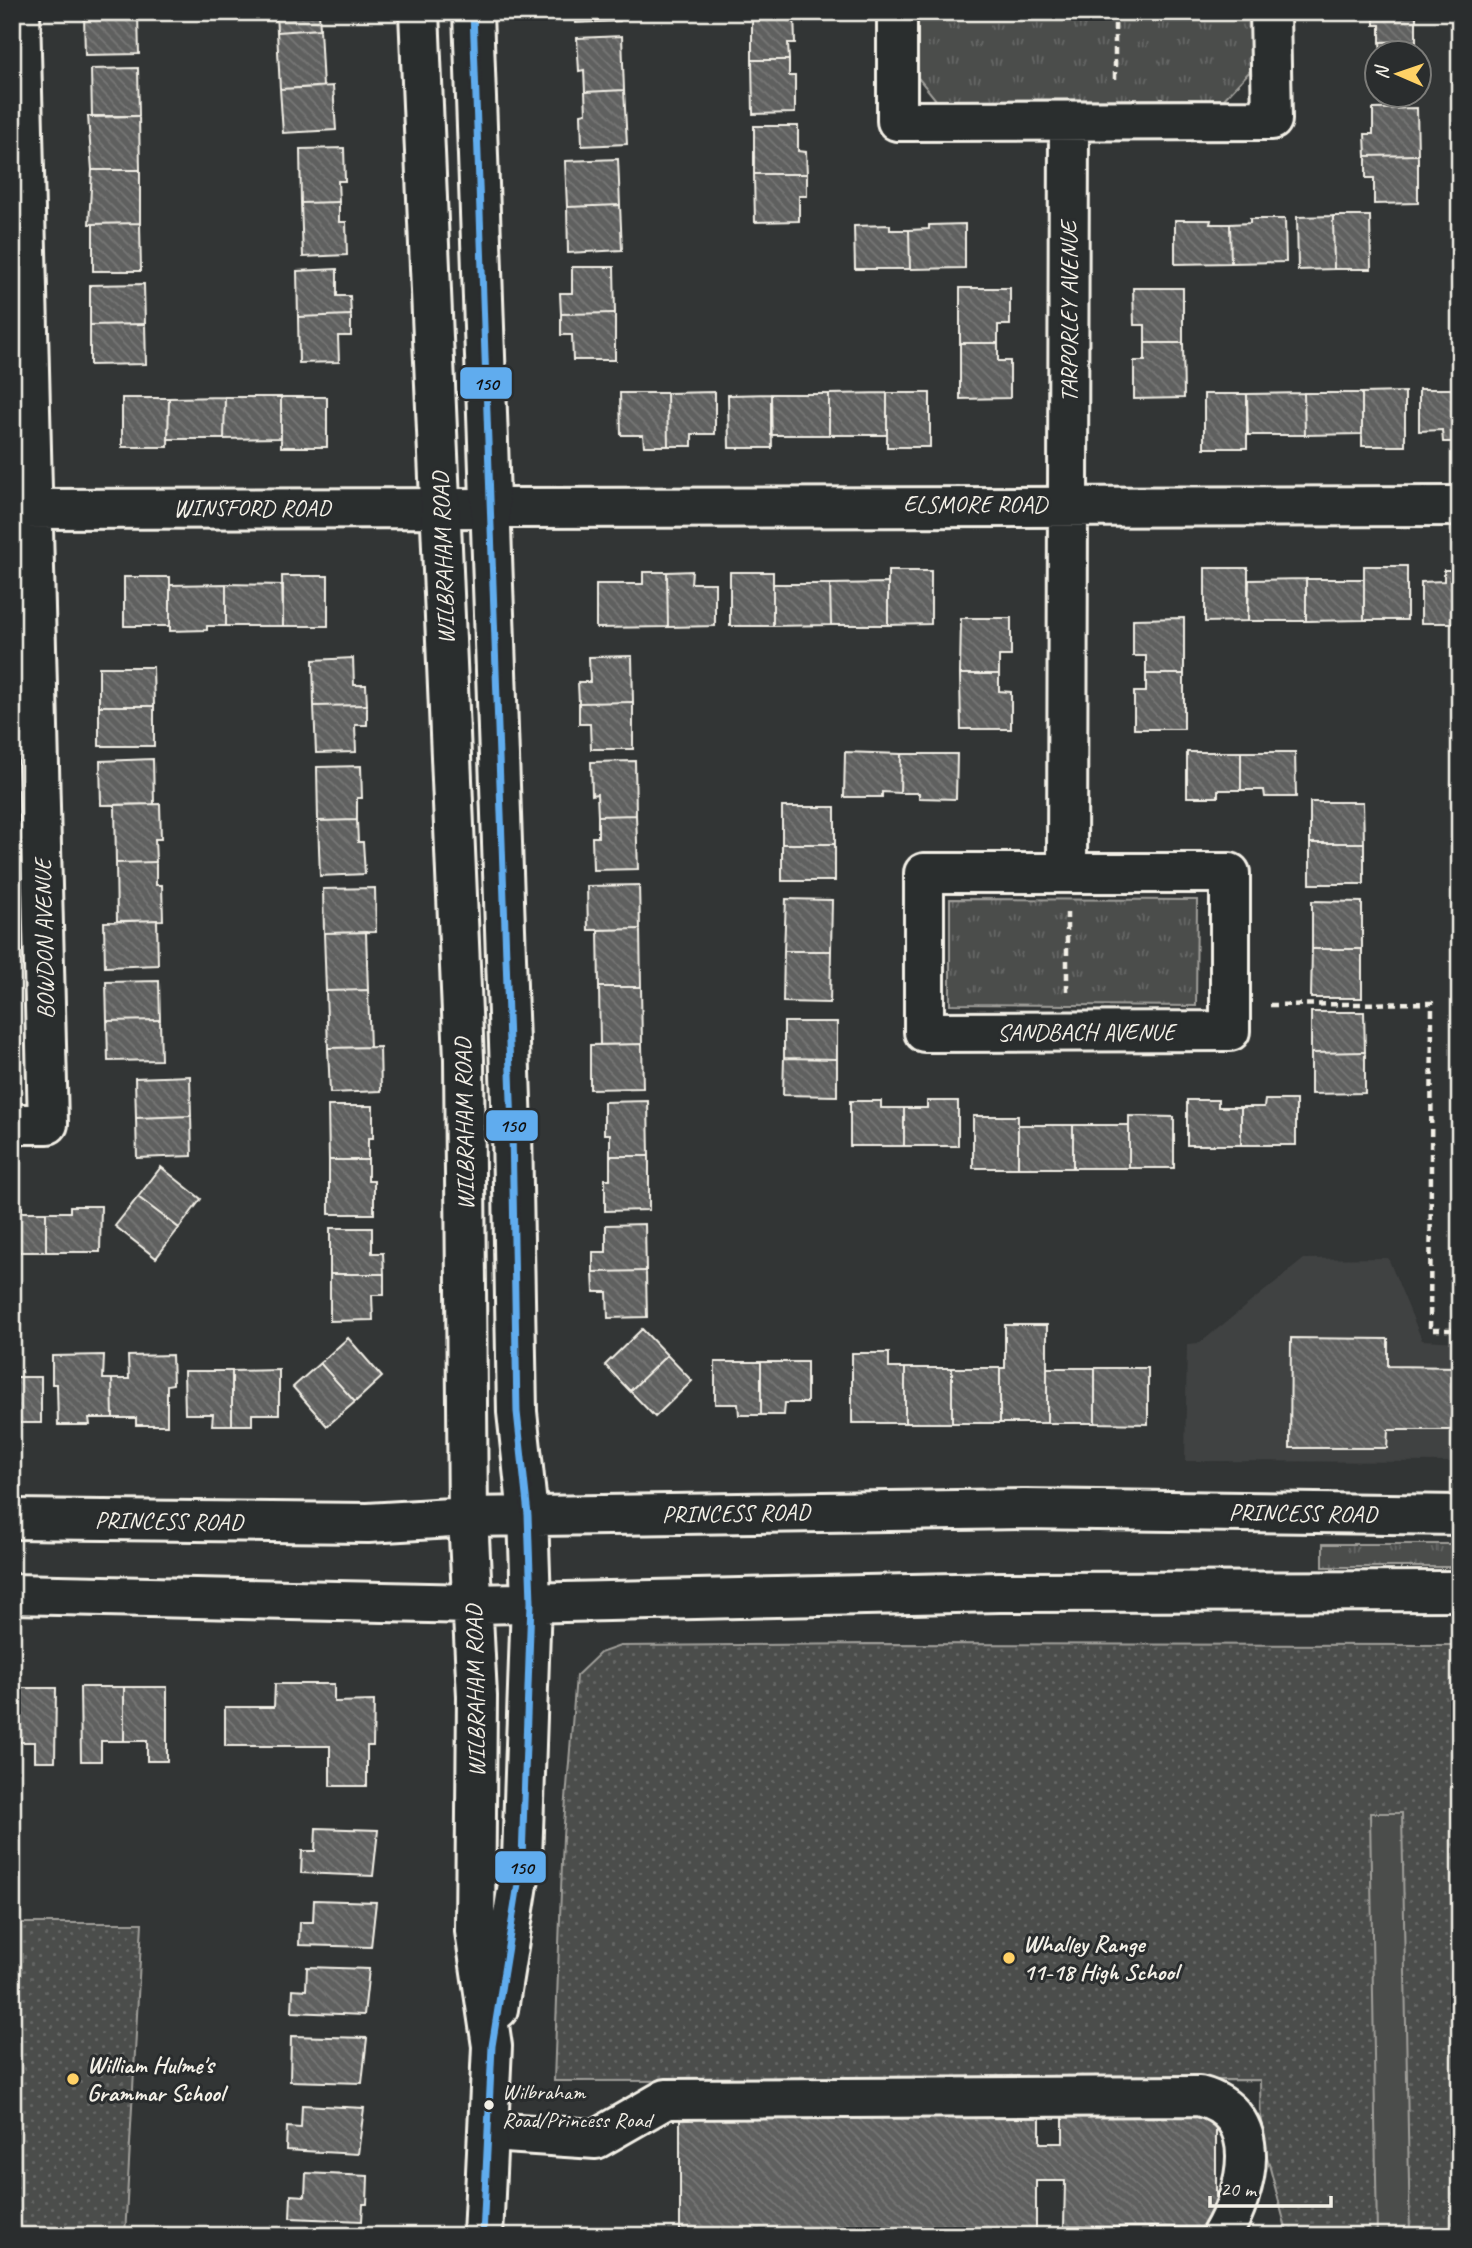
<svg xmlns="http://www.w3.org/2000/svg" width="1472" height="2248" viewBox="0 0 1472 2248" font-family="Caveat,sans-serif">
<defs>
<pattern id="grass-tufts" width="24" height="20" patternUnits="userSpaceOnUse" patternTransform="scale(1.75)"><rect width="24" height="20" fill="#4b4d4c"/><path d="M3 7l-1-3M5 7V3M7 7l1-3M15 17l-1-3M17 17v-4M19 17l1-3" fill="none" stroke="#666766"/></pattern>
<pattern id="park-dots" width="8" height="8" patternUnits="userSpaceOnUse" patternTransform="scale(1.75)"><rect width="8" height="8" fill="#4b4d4c"/><path d="M2 2h.1M6 6h.1" fill="none" stroke="#666766" stroke-width="1.8" stroke-linecap="round"/></pattern>
<pattern id="building-back-hatch" width="6" height="6" patternUnits="userSpaceOnUse" patternTransform="scale(1.75)"><rect width="6" height="6" fill="#5f605f"/><path d="M-1 5l2 2M0 0l6 6M5-1l2 2" fill="none" stroke="#777776"/></pattern>
</defs>
<rect width="100%" height="100%" fill="#323535"/>
<filter id="ink" filterUnits="userSpaceOnUse"><feTurbulence type="fractalNoise" baseFrequency=".0143" numOctaves="2"/><feDisplacementMap in="SourceGraphic" scale="14" xChannelSelector="R" yChannelSelector="G"/><feConvolveMatrix kernelMatrix="1 2 1 2 8 2 1 2 1" color-interpolation-filters="sRGB"/></filter>
<g filter="url(#ink)">
<path fill="#404242" d="M1388,1258L1422,1340L1460,1342V1462L1185,1461L1187,1344L1200,1343L1304,1259Z"/>
<path fill="url(#grass-tufts)" stroke="#a09f9a" stroke-width="2" d="M913,12H1252V69L1224,99L936,100L915,74Z
M950,899L1197,900L1196,1006L950,1004Z
M1323,1544H1460V1567H1323Z"/>
<path fill="url(#park-dots)" stroke="#a09f9a" stroke-width="2" d="M869,1644L1460,1645V2236H1288L1261,2134L1260,2080L554,2081L563,1836L576,1676L600,1653L620,1646Z
M12,1923H142L125,2236H12Z"/>
<path fill="#4b4d4c" stroke="#a09f9a" stroke-width="2" d="M1370,1813H1402L1410,2236H1377Z"/>
<path fill="url(#building-back-hatch)" stroke="#f4f1e8" stroke-width="2" d="M84,12H138V14L84,15Z
M276,12H319L320,29L277,32Z
M575,12H620V21L576,23Z
M752,12H794L795,43H788L789,60H752Z
M1374,12H1416V41L1380,42V25H1374Z
M138,14L139,54L85,55L84,15Z
M320,29L323,87L280,89L277,32Z
M622,36L624,90L585,92L584,70L579,71L577,38Z
M1416,41V52H1381L1380,42Z
M1375,58H1378V94L1417,95H1375Z
M752,60H789V76H795V113L753,114Z
M138,68L139,116L92,117L91,69Z
M333,86L336,130L283,133L280,89Z
M624,90L627,144L582,146L581,114L586,113L585,92Z
M1417,108L1418,155L1366,156L1365,134H1373V109Z
M88,116H139L140,170H92Z
M754,126H798V151L806,152L807,174H754Z
M344,148L345,181H338L339,202L301,203L300,149Z
M1418,155V203L1374,204V178H1366V156Z
M618,159L620,205L567,207L565,161Z
M92,170H140V223L89,224Z
M754,174H807V196H799V221L755,222Z
M339,202V222H346L347,255L303,257L301,203Z
M620,205L622,250L568,253L567,207Z
M1333,216L1334,269L1298,270L1297,217Z
M1333,216H1370L1371,269H1334Z
M1250,219H1285L1286,262L1231,263L1230,224L1250,223Z
M1175,220H1211L1210,224H1230L1231,263L1175,264Z
M140,223L141,271H93V224Z
M965,224V268L910,269L909,230L929,229V225Z
M890,225V230H909L910,269H855L854,226Z
M572,267H614L615,313L561,314L560,293H572Z
M337,269V296H350L351,315L298,317L297,271Z
M144,284L145,324L90,325V285Z
M960,288H1010V325H998V343H960Z
M1133,288H1183V343H1145V325H1134Z
M615,313V360H573L572,335H561V314Z
M351,315V336H338L339,362L299,363L298,317Z
M145,324L146,364L90,365V325Z
M960,343H998V361H1010V398L960,399Z
M1145,343H1183L1184,398L1134,399V361H1145Z
M1419,389H1460V442H1443L1442,430L1419,431Z
M715,392V434H692V446H668L667,393Z
M1405,392V446H1362V393Z
M620,393H667L668,446H644L643,435H621Z
M887,393H930V447H887Z
M887,393V435H829V394Z
M1304,393L1305,435H1248L1247,394Z
M1304,393H1362V434L1305,435Z
M771,394H829V435H771Z
M771,394L772,448H729L728,395Z
M1204,394H1247V448H1204Z
M225,397H281V438L224,439Z
M225,397L224,439H168L169,398Z
M281,397H327V447H281Z
M122,398H169L168,447H122Z
M1364,566H1407V620H1364Z
M1205,568H1248V621L1205,622Z
M1444,570H1460V623H1421V582L1444,581Z
M692,571L691,583H715V626L668,627L667,572Z
M888,571H931V624L888,625Z
M643,572H667L668,627L596,628V584H643Z
M730,572H773V626H730Z
M282,576H328V626H283Z
M124,577H170V626H124Z
M1306,579H1364V620L1306,621Z
M1306,579V621H1248L1249,580Z
M888,583V625H831L830,584Z
M226,584L283,585V626H226Z
M226,584V626H207V630L170,631V585Z
M773,584H830L831,625L773,626Z
M961,618H1011V656H999V674H960Z
M1184,618V674H1146V656H1133V619Z
M632,656L633,702L579,703L578,682H590L589,657Z
M353,658L354,685H366L367,705L314,706L313,660Z
M99,667H153L154,706H99Z
M960,674H999V691L1011,692V729H961Z
M1146,674H1184V729H1134V692H1146Z
M633,702V749H591L590,724H579V703Z
M367,705V725H355L356,752L316,753L314,706Z
M99,706H154V746H99Z
M845,752L901,754L900,793L882,792V797H844Z
M1187,752H1241V790H1218V797H1187Z
M1241,752H1295L1296,797H1265L1264,790H1241Z
M901,754H957L956,799L919,798V793H900Z
M153,759L154,804L101,805L100,761Z
M635,761L636,815L598,816L597,794L592,795L591,762Z
M361,766L362,798H357V820L318,821L317,767Z
M1310,802H1363L1364,843H1310Z
M160,804L161,839H155L156,862L116,863L115,805Z
M782,807H835V844H782Z
M636,815L638,869L593,870L592,837H598V816Z
M357,820L358,842H363L365,874L320,876L318,821Z
M1310,843H1364V884H1310Z
M782,844H835V881H782Z
M156,862V885H162L163,920L117,921L116,863Z
M639,885L640,929L588,930L587,886Z
M375,888L376,932L324,933L323,889Z
M786,899L832,900L831,951H784Z
M1312,901L1362,902V949H1312Z
M157,920L158,965L105,967L104,922Z
M640,929L641,987H599L598,930Z
M366,932L368,990L326,991L324,933Z
M1312,949H1362V998H1311Z
M784,951H831L830,1003L783,1002Z
M159,981L160,1020L107,1021L106,982Z
M599,987H641L642,1044L600,1045Z
M368,990L370,1047L328,1048L326,991Z
M1311,1012H1364L1365,1052L1311,1053Z
M160,1020L161,1060L108,1061L107,1021Z
M784,1022H837V1059L784,1058Z
M642,1044L643,1088L590,1089V1045Z
M380,1047L381,1091L330,1093L328,1048Z
M1365,1052V1093L1311,1094V1053Z
M784,1058L837,1059V1096L783,1095Z
M190,1076L191,1116L136,1118L135,1078Z
M1187,1100H1218V1107H1241V1145H1187Z
M1265,1100H1296V1145H1241V1107H1264Z
M648,1101L649,1156H610V1134H604V1102Z
M850,1101H881V1108H904V1146H850Z
M927,1101H958V1146H904V1108H927Z
M328,1106H373V1138H368V1160H329Z
M191,1116L192,1156L137,1158L136,1118Z
M973,1116H1018V1168H973Z
M1129,1116L1174,1117V1168H1129Z
M1018,1125H1073V1168H1018Z
M1073,1125H1129V1168H1073Z
M610,1156H649V1210L605,1211V1179H610Z
M329,1160H368V1181H374V1214H329Z
M161,1167L201,1199L179,1228L138,1197Z
M138,1197L179,1228L156,1258L115,1226Z
M70,1206H101L100,1252H46V1212H70Z
M12,1207H22V1212H46V1252H12Z
M645,1224L646,1271L593,1272V1252H606V1225Z
M330,1228H372V1253H383L384,1274H330Z
M646,1271L647,1317L608,1318L607,1292H594L593,1272Z
M330,1274H384V1295H372L373,1320L330,1321Z
M1005,1325H1047V1423H1000V1368H1005Z
M642,1329L667,1355L630,1391L605,1365Z
M348,1338L382,1377L355,1402L320,1363Z
M1291,1338L1388,1339V1366L1459,1367V1430H1388L1387,1448H1290Z
M852,1353H889V1368H905V1423H852Z
M104,1355L103,1379H112L113,1418H89L90,1425H58L57,1384H52V1356Z
M172,1355L173,1384L167,1385V1425H136V1418H113L112,1379H129L128,1356Z
M667,1355L692,1381L655,1417L630,1391Z
M1456,1356H1460V1434H1456Z
M715,1362H761V1415H739L738,1404H715Z
M761,1362H807V1403H785L784,1415H761Z
M320,1363L355,1402L327,1426L293,1387Z
M905,1368H952V1423H905Z
M952,1368H1000V1423H952Z
M1047,1368H1095V1423H1047Z
M1095,1368H1148V1424L1095,1423Z
M279,1370V1414H252V1425H232V1371Z
M184,1371H232V1425H212L213,1414H185Z
M12,1377H41V1423H12Z
M275,1684H334V1702L374,1701L373,1746H367V1786H330V1746H225V1707H274Z
M80,1687H124V1741H101V1761H81Z
M124,1687H167V1761H147V1741H124Z
M12,1688H56L55,1761H35V1742H12Z
M316,1828L378,1830L373,1876L301,1873L302,1851H315Z
M314,1900L376,1902L371,1947L299,1945L300,1922H313Z
M307,1967L369,1969L364,2015L292,2012L293,1989L306,1990Z
M291,2036L367,2038L362,2083L290,2081Z
M302,2105L364,2108L358,2154L286,2150L287,2127L301,2128Z
M680,2115H1040V2143H1063V2117H1216V2227H1064L1065,2181H1036V2236H680Z
M306,2173L368,2176L367,2204H363L362,2221L290,2218L291,2195L305,2196Z"/>
<g fill="none" stroke-linecap="round" stroke-linejoin="round">
<g stroke="#f4f1e8" stroke-width="44">
<path id="minor" d="M897,12V121L1272,120L1270,12
M12,509L1460,506
M924,873H1230V1031L924,1032Z
M1067,873L1069,121
M12,1124H48L20,12
M489,2132L596,2139L666,2099L1199,2096C1268,2114 1248,2190 1221,2236"/>
</g>
<g stroke="#f4f1e8" stroke-width="44">
<path id="highway" d="M419,12L464,1059L468,1517L477,1696L475,1931L492,2046L483,2236
M473,12L512,1129L517,1412L528,1515L531,1602L522,1859L498,2009
M12,1519L368,1523L468,1517L1024,1509L1460,1515
M12,1594L474,1604L1000,1592L1460,1591"/>
</g>
<path stroke="#f4f1e8" stroke-width="4.5" stroke-dasharray="7 5" stroke-linecap="butt" d="M1115,12V81
M1067,991V913
M1270,1005L1432,1003L1430,1330H1460"/>
<use href="#minor" stroke="#2a2d2e" stroke-width="38"/>
<use href="#highway" stroke="#2a2d2e" stroke-width="38"/>
<g stroke="#2a2d2e" stroke-width="12">
<path id="bus-1" d="M473,12L512,1129L517,1412L528,1515L531,1602L522,1859L492,2046L483,2236"/>
</g>
<use href="#bus-1" stroke="#60acee" stroke-width="7"/>
</g>
</g>
<g fill="#ffd166" stroke="#2a2d2e" stroke-width="2.5">
<circle cx="1009" cy="1958" r="7"/>
<circle cx="73" cy="2079" r="7"/>
</g>
<circle fill="#f4f1e8" stroke="#2a2d2e" stroke-width="2.5" cx="489" cy="2105" r="6"/>
<g text-anchor="middle" dominant-baseline="central" stroke-width="6" stroke-linejoin="round" paint-order="stroke">
<g font-size="22" fill="#f4f1e8" stroke="#2a2d2e" text-anchor="start">
<text x="502" y="2092">Wilbraham<tspan x="502" dy="28">Road/Princess Road</tspan></text>
</g>
<g font-size="24" fill="#f4f1e8" stroke="#2a2d2e">
<text transform="translate(1069 312) rotate(-90)">TARPORLEY AVENUE</text>
<text x="975" y="504">ELSMORE ROAD</text>
<text x="252" y="508">WINSFORD ROAD</text>
<text transform="translate(443 558) rotate(-92)">WILBRAHAM ROAD</text>
<text transform="translate(44 939) rotate(-91)">BOWDON AVENUE</text>
<text x="1086" y="1032">SANDBACH AVENUE</text>
<text transform="translate(464 1124) rotate(-91)">WILBRAHAM ROAD</text>
<text transform="translate(736 1513) rotate(-1)">PRINCESS ROAD</text>
<text transform="translate(1303 1513) rotate(1)">PRINCESS ROAD</text>
<text transform="translate(169 1521) rotate(1)">PRINCESS ROAD</text>
<text transform="translate(475 1691) rotate(-91)">WILBRAHAM ROAD</text>
</g>
<g font-size="24" font-weight="bold" fill="#f4f1e8" stroke="#2a2d2e" text-anchor="start">
<text x="1023" y="1944">Whalley Range<tspan x="1023" dy="28">11-18 High School</tspan></text>
<text x="87" y="2065">William Hulme's<tspan x="87" dy="28">Grammar School</tspan></text>
</g>
</g>
<g stroke="#2a2d2e" stroke-width="2.5">
<rect x="459" y="366" width="54" height="34" rx="7" fill="#60acee"/>
<rect x="485" y="1109" width="54" height="33" rx="7" fill="#60acee"/>
<rect x="494" y="1850" width="53" height="34" rx="7" fill="#60acee"/>
</g>
<g font-size="19" text-anchor="middle" font-weight="bold" fill="#111">
<text x="486" y="390">150</text>
<text x="512" y="1132">150</text>
<text x="521" y="1874">150</text>
</g>
<rect width="1472" height="2248" fill="none" stroke="#2a2d2e" stroke-width="42"/>
<rect x="21" y="21" width="1430" height="2206" fill="none" stroke="#f4f1e8" stroke-width="2.5" filter="url(#ink)"/>
<g transform="translate(1398 74) rotate(272)"><circle r="33" fill="#2a2d2e" stroke="#7b7b78" stroke-width="2"/>
<path d="M0-5L12 26L0 18L-12 26Z" fill="#ffd166"/>
<text y="-10" font-size="19" font-weight="bold" text-anchor="middle" fill="#f4f1e8">N</text>
</g>
<path d="M1210 2196v10h121v-10" fill="none" stroke="#f4f1e8" stroke-width="3.5"/>
<text x="1220" y="2196" font-size="21" fill="#f4f1e8" stroke="#2a2d2e" stroke-width="5" paint-order="stroke">20 m</text>
</svg>
